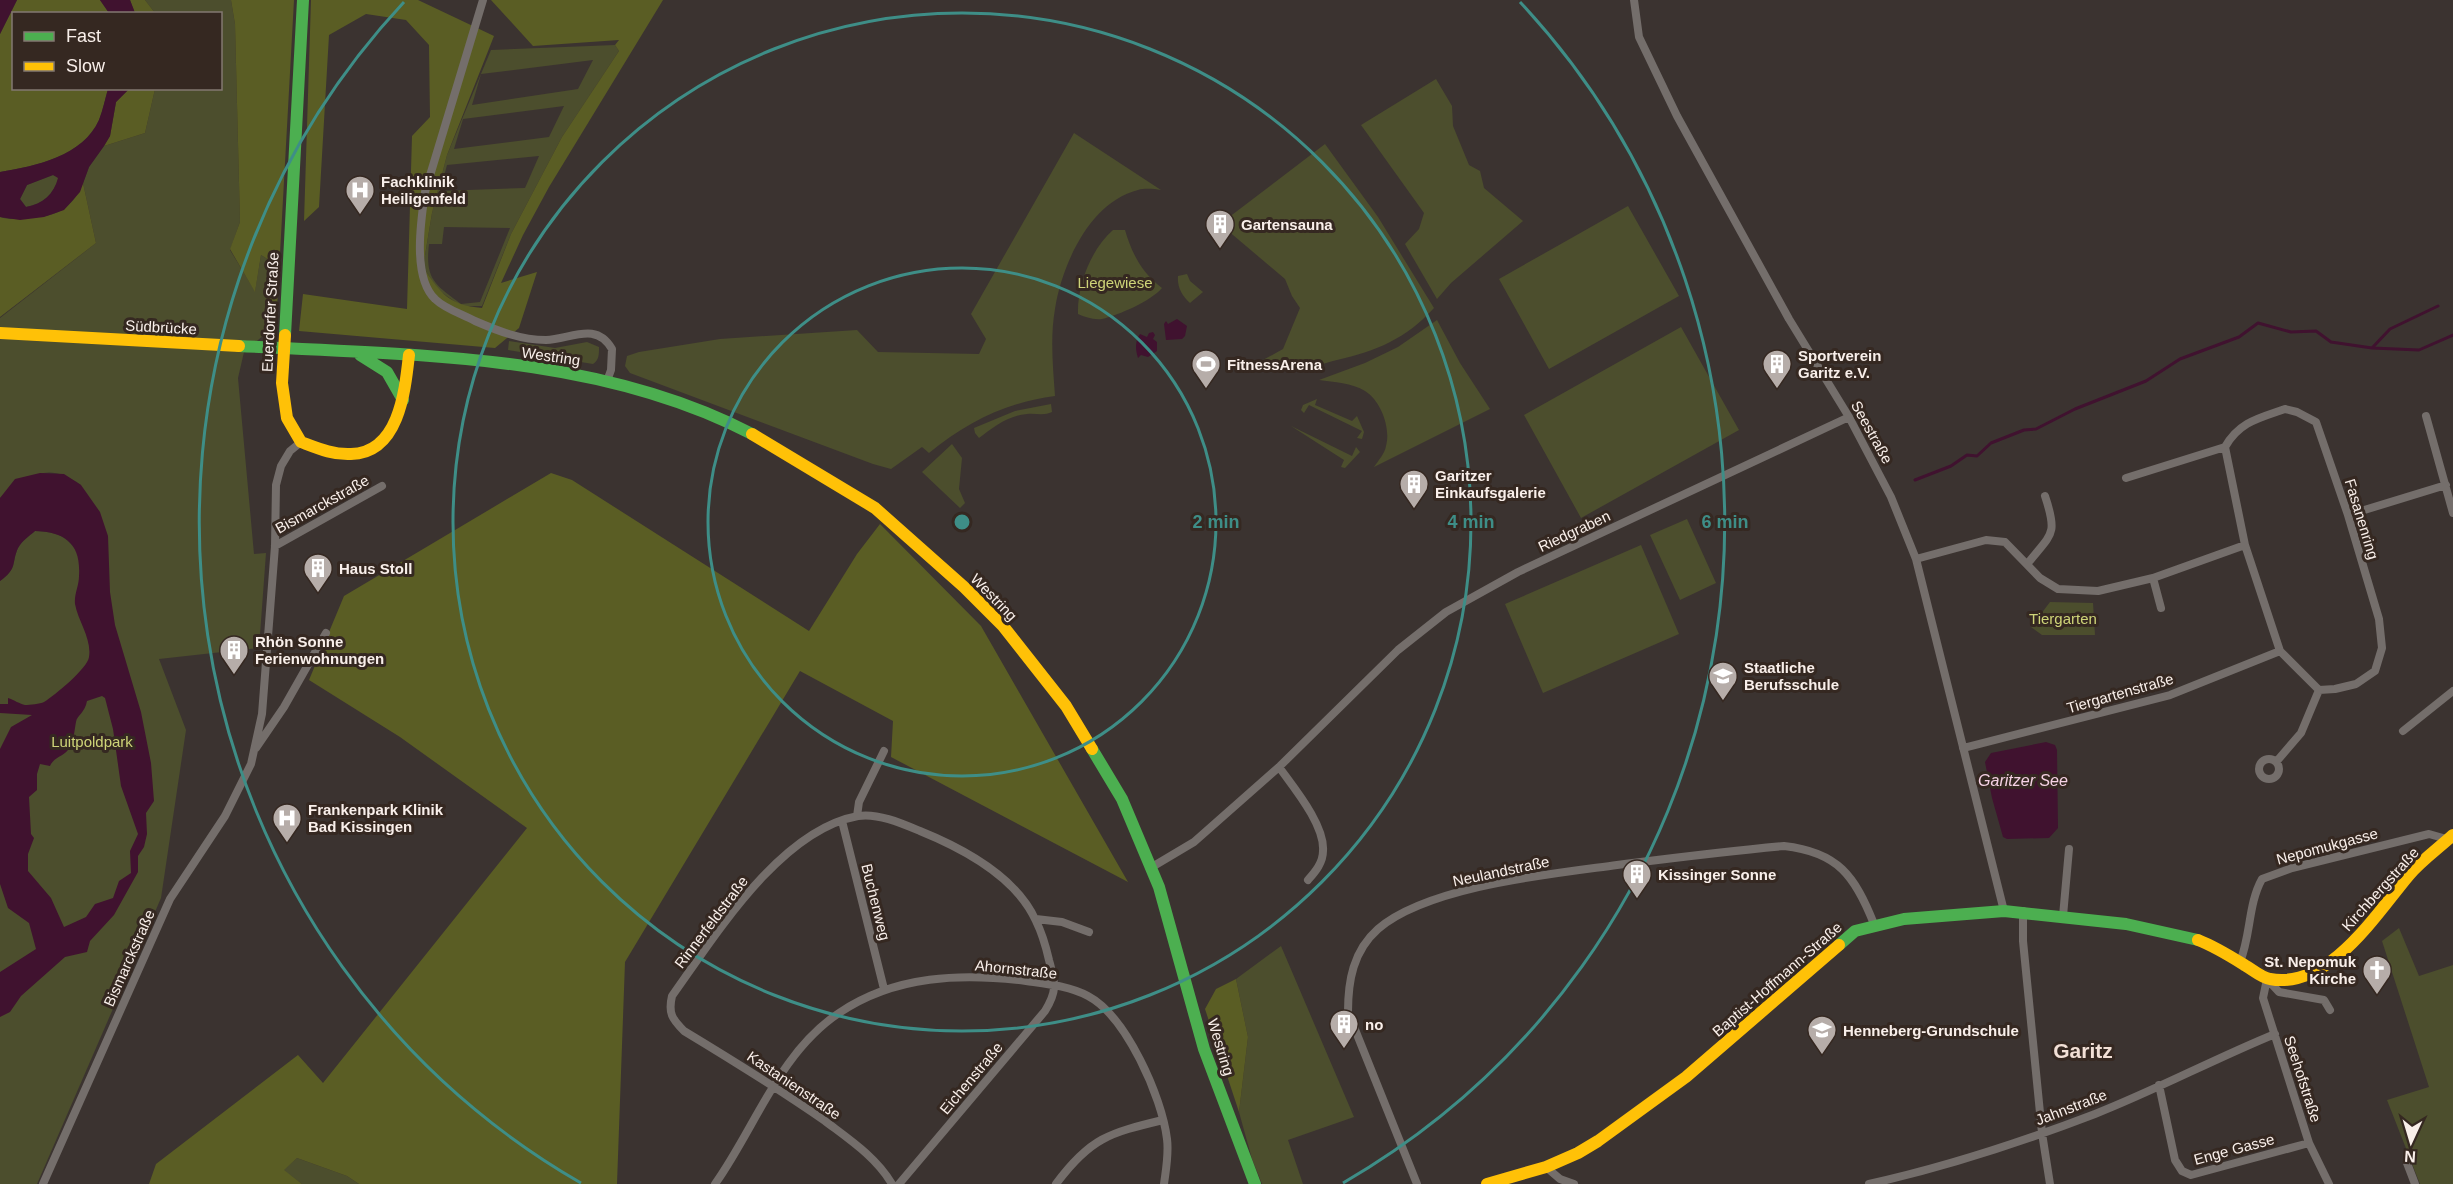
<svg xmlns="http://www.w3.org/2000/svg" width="2453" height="1184" viewBox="0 0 2453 1184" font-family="Arial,sans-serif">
<rect width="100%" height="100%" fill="#3b3330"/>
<path fill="#4c4e2d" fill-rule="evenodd" d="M145,0H231L235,24L240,222L230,250L255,291L261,255L269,260L265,334L244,352L238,378L254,554L266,553L259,648L159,659L186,730L161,898L37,1184H0V581C18,568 11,564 18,548C22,541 29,536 35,531C55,532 64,534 76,550L81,485C44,460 33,477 0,498V318L96,243L83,183L89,167L104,146L145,133L155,89L220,88V14L155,13Z
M615,45L619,51L562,137L511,234L482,306H461L438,290L423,267L432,213L447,155L491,50ZM593,60L578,89L472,105L481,74ZM564,106L549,137L454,149L463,119ZM539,156L525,188L440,191L447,165ZM444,227L510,228L480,302L461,304C434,284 425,279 429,244H442Z
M1436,79L1452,106L1453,126L1469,165L1480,171L1484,188L1523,221L1451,283L1437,299L1405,244L1419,229L1424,213L1361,125Z
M1074,133L1161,190C1154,189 1145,188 1138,190C1090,202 1062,264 1055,309C1050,338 1053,367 1055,396C1007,402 967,422 929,453L922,447L891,469L873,464L630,373L625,366L627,356L639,352L720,339L857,330L878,352L979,354L986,339L971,314Z
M1325,144L1378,217L1434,308C1406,339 1376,351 1337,360C1325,363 1312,368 1300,367C1287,367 1275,363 1263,360L1283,349L1300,308L1292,296L1285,279L1220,224Z
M53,175L59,177C54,194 43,204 26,207L20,199L27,185Z
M1628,206L1679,296L1549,369L1499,279Z
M1113,230H1125C1132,254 1142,273 1162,288C1151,301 1119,315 1102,319C1093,320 1085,317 1078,314C1077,286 1091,249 1113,230Z
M1187,274L1190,281L1203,292L1190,303C1182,296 1177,287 1178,276Z
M1437,320L1460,363L1490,409L1374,467C1378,461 1385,453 1386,446C1391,428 1381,401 1365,391C1352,383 1334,382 1319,380L1365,363L1398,347Z
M1681,327L1739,430L1581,518L1524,415Z
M509,341L555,348L587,342L599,347C599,355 599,360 593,364L508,350Z
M1317,399L1315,405L1352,421L1357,416L1364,432L1362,439L1357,438L1362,431L1309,405L1304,413L1301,410L1303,405Z
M1051,404L1052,412C1044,416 1036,413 1027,414C1009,415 993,427 979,438L975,433L974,428L1015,411Z
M1291,426L1352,456L1356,447L1360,452L1345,468L1341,467L1344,460Z
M952,444L962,458L959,489L965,503L960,508L922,472Z
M1687,519L1716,583L1680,600L1650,535Z
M1641,545L1679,634L1543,693L1505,604Z
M2050,602L2093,603L2095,635H2042L2031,627Z
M2399,928L2419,976L2453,965V1184H2420L2387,1100L2429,1087L2382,941Z
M1281,946L1354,1117L1288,1140L1303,1184H1262L1252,1159L1239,1112L1248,1037L1236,979Z
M297,1158L347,1176L359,1184H302L283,1170Z"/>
<path fill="#5a5d24" d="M17,0H100L109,13L14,14V88L108,89C105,99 103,110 99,120C83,156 36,166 0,172V34Z
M130,0H145L155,13H135Z
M231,0H294L276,326L265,334L269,260L261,255L255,292L230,249L240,222L235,24Z
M311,0H418L494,36L447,155L432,213L423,267C441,294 449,305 482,308L511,234L562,137L619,51L615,45L619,40L533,46L491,0H663L549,187L523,235L501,283L537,272L519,328L495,348L299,331L303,294L407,309L412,136L430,117L429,45L406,20L366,14L329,35L319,207L304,221Z
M129,89H155L145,133L104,146L110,136L116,102Z
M83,183L96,243L0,317V217C10,220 18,219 28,218C56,216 71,211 83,183Z
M551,473L572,480L809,631L857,554L880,524L981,626L1128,882L891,757L893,721L800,671L625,962L617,1184H359L347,1176L297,1158L284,1170L302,1184H149L156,1164L298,1055L323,1083L527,828L400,737L309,680L344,596Z
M1236,979L1248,1037L1239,1112L1205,1009L1216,989Z"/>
<path fill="#40122f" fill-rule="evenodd" d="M0,0H17L0,34Z
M100,0H130L135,13H109Z
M108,89H129L116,102L110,136L104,146L89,167L80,192L64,210L44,217L20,220L0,217V172C36,166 83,156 99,120C103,110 105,99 108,89ZM53,175L58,178C54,194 43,204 26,207L20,199L27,185Z
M1177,319L1187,326L1185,336L1182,339L1166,340L1164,324L1166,321L1168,324Z
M1153,332L1155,335L1153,339L1157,342V351L1148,357L1141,355L1138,358C1136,352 1134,342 1140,334L1147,337L1149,333Z
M40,473L64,474L81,485L100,512L108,536L110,592L115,625L141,712L151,763L154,801L146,813L147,834L144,847L138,856V872L114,915L90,941L87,952L65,957L21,996L10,1012L0,1017V972L36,949L29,923L8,908L0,884V749L11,727L32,715L0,713V704H8V698C14,700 20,704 25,705C30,705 40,704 44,702C54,696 88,668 89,657C92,639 78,621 75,604C74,594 79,586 79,576C81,544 66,532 35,531C29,536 22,541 18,548C11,564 18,568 0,581V498L15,479ZM102,696L105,698L113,729L121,786L138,834L130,851L131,873L119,881L113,898L95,904L86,917L64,927L51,898L28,871V854L34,838L31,834L29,797L37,790V774L40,764L50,766C54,757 62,757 68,750C74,742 74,732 76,722C77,715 85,713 87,701Z
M2046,742L2055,745L2057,750L2058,828L2049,838L2007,839L2003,837L1992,798L1985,762L1991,753Z"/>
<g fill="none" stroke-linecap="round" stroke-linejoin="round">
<path stroke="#40122f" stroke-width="3" d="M2372,348L2390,329L2438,306
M1915,480L1951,466L1967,455L1977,456L1991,443L2024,430L2036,429L2075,409L2146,381L2180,359L2239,337L2258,323L2291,332L2316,331L2331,342L2372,348L2419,350L2453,335"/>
<path stroke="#746e6b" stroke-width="8" d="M483,0L425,192C421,220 412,277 435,299C445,309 462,314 475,321C498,331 521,340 546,340C571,339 596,321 612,349L611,370L607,381
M1634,0L1639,37L1677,116L1789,319L1849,417L1891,497L1916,559L2004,911
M2285,409L2297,412L2316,422L2348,515L2379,619L2382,648L2375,671L2356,684L2335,689L2319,690L2280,651L2245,545L2225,447C2239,422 2259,418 2285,409Z
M2426,416L2453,513
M2126,478L2225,447
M2348,515L2446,485
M275,546L382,486
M1916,559L1986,540L2005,542L2040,578L2058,589L2098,591L2153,578L2245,545
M2028,563C2052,533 2058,535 2045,496
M2153,578L2161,608
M2403,731L2453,691
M256,748L284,707L326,633
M1963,748L2170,695L2280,651
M2259 769a10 10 0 1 1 20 0a10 10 0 1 1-20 0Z
M2276,762L2301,733L2319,690
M1279,767C1294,788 1325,825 1323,851C1323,863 1315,872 1308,880
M857,816L859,802L884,751
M842,821L884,989
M1152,867L1194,842L1279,767L1398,650L1446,612L1518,572L1849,417
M2023,911V941L2042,1133L2050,1184
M2063,916L2069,849
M1036,919L1062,922L1089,932
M2240,962C2251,935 2248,904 2262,879L2292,868L2429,834L2450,840
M2267,979L2263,998L2309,1143L2329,1184
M2267,979L2279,992L2324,1000L2330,1010
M2159,1085L2175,1160L2182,1171L2191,1175L2309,1143
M2407,1163L2415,1184
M1546,1167L1560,1179L1574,1184
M43,1184L170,899L225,816L251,764L262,714L275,546L276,485L281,466L290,451L301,442
M715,1184C755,1128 779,1053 839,1013C895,975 962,973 1026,981C1047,984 1069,986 1088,996C1126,1016 1162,1097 1167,1139C1169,1154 1166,1169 1164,1184
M892,1184C876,1157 850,1140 825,1121C779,1089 732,1060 684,1031C672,1019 668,1013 672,996C715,936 780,830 858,816C878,813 901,823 920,831C962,848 1016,876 1036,921C1042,933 1046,947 1049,960C1055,983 1058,990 1045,1011L899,1184
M1056,1184C1090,1138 1109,1133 1163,1120
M1417,1184L1348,1012C1348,981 1353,951 1378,929C1428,886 1551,874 1617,865C1673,858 1728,851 1784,846C1838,852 1855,876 1874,924
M1869,1184C1946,1167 2022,1142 2095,1114C2156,1090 2214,1059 2275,1034"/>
<path stroke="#4caf50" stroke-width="12" d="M285,335L303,0
M239,346C410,355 597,353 752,434
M360,355L387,372L403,400
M1092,749L1122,799L1159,887L1204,1049L1255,1184
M1839,945L1855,931L1904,919L2004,911L2126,924L2198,940"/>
<path stroke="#ffc107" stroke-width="12" d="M0,333L239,346
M285,335L282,383L287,418L301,442C317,448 333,455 351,454C399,453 405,391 409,355
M752,434L875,508L964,587L1003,626L1066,706L1092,749
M2198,940C2216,947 2230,956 2246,966C2253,970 2262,978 2270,979C2329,990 2376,914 2409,875C2422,860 2439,848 2453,835
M1487,1184L1546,1167L1578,1153L1598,1141L1686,1077L1839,945"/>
</g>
<g fill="none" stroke="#3e8e87" stroke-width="3">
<circle cx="962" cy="522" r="254"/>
<circle cx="962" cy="522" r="509"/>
<path d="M581 1183A763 763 0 0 1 404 2M1520 2A763 763 0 0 1 1343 1183"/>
</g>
<defs>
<g id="hospital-pin" transform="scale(1.5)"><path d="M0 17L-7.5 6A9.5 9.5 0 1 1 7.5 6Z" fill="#b6ada9" stroke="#352821"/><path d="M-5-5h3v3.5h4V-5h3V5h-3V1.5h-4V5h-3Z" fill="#fff"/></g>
<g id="building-pin" transform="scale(1.5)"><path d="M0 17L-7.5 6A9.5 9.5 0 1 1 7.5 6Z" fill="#b6ada9" stroke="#352821"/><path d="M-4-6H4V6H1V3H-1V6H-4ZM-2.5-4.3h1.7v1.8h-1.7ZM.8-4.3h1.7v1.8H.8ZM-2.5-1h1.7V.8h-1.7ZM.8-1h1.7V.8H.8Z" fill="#fff"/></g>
<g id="stadium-pin" transform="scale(1.5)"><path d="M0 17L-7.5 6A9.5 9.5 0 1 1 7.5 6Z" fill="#b6ada9" stroke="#352821"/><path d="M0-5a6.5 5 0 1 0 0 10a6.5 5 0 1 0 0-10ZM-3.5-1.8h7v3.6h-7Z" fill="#fff"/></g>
<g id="school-pin" transform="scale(1.5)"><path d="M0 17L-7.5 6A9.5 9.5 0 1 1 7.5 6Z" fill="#b6ada9" stroke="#352821"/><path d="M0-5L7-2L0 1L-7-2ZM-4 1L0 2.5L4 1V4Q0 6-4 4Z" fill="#fff"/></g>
<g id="church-pin" transform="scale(1.5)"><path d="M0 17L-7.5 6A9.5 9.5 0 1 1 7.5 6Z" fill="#b6ada9" stroke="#352821"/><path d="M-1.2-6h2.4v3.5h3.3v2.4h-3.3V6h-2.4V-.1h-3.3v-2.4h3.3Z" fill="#fff"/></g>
</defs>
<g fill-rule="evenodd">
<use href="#hospital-pin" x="360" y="190"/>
<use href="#building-pin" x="1220" y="224"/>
<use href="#stadium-pin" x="1206" y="364"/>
<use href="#building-pin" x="1777" y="364"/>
<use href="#building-pin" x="1414" y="484"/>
<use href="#building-pin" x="318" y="568"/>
<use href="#building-pin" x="234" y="650"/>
<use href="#school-pin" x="1723" y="676"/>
<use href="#hospital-pin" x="287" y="818"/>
<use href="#building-pin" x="1637" y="874"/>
<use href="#church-pin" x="2377" y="970"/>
<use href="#building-pin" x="1344" y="1024"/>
<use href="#school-pin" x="1822" y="1030"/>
</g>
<g text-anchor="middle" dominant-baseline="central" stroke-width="6" stroke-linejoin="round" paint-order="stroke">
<g font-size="15" font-weight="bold" fill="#f9efea" stroke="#352821" text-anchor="start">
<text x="381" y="181">Fachklinik<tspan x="381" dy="17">Heiligenfeld</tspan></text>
<text x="1241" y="224">Gartensauna</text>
<text x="1798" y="355">Sportverein<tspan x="1798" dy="17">Garitz e.V.</tspan></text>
<text x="1227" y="364">FitnessArena</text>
<text x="1435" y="475">Garitzer<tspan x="1435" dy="17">Einkaufsgalerie</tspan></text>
<text x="339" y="568">Haus Stoll</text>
<text x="255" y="641">Rhön Sonne<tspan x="255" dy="17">Ferienwohnungen</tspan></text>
<text x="1744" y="667">Staatliche<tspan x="1744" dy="17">Berufsschule</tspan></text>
<text x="308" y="809">Frankenpark Klinik<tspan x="308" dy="17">Bad Kissingen</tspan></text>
<text x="1658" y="874">Kissinger Sonne</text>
<text x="2356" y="961" text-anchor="end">St. Nepomuk<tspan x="2356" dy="17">Kirche</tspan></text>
<text x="1365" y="1024">no</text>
<text x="1843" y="1030">Henneberg-Grundschule</text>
</g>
<g font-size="15" fill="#ced478" stroke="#352821">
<text x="1115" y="282">Liegewiese</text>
<text x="2063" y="618">Tiergarten</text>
<text x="92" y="741">Luitpoldpark</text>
</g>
<g font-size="15" fill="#f9efea" stroke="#352821">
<text transform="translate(270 312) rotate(-87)">Euerdorfer Straße</text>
<text transform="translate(161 327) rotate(3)">Südbrücke</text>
<text transform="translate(551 356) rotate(8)">Westring</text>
<text transform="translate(1872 432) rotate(61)">Seestraße</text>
<text transform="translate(322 504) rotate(-29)">Bismarckstraße</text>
<text transform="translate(2362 519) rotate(73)">Fasanenring</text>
<text transform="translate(1574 531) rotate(-25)">Riedgraben</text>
<text transform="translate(994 597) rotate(46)">Westring</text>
<text transform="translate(2120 693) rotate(-16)">Tiergartenstraße</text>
<text transform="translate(2327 846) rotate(-15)">Nepomukgasse</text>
<text transform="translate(1501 871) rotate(-12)">Neulandstraße</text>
<text transform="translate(2380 889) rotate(-48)">Kirchbergstraße</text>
<text transform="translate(876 902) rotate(76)">Buchenweg</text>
<text transform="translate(711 922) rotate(-53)">Rinnerfeldstraße</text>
<text transform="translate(129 958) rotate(-66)">Bismarckstraße</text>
<text transform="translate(1016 969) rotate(6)">Ahornstraße</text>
<text transform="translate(1777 979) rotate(-41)">Baptist-Hoffmann-Straße</text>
<text transform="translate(1221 1047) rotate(73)">Westring</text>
<text transform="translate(971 1078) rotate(-50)">Eichenstraße</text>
<text transform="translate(2303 1079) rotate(72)">Seehofstraße</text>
<text transform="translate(794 1085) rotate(34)">Kastanienstraße</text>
<text transform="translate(2071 1107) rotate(-21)">Jahnstraße</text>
<text transform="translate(2234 1149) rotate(-15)">Enge Gasse</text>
</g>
<g font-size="16" font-style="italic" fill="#f5d1e4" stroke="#352821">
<text x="2023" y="780">Garitzer See</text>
</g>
<g font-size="21" font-weight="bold" fill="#f2e0d6" stroke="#352821">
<text x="2083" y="1050">Garitz</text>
</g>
</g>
<circle cx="962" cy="522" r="9" fill="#3e8e87" stroke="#352821" stroke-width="3"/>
<g font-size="18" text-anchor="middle" font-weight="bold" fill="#3e8e87" stroke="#352821" stroke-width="6" stroke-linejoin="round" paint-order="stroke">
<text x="1216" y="528">2 min</text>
<text x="1471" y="528">4 min</text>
<text x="1725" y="528">6 min</text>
</g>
<rect x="12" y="12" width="210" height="78" fill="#352821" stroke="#837871" stroke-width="1.5"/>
<rect x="24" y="32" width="30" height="9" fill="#4caf50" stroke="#837871" stroke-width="1.5"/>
<text x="66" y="42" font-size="18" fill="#f9efea">Fast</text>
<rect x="24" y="62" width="30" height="9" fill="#ffc107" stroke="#837871" stroke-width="1.5"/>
<text x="66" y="72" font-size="18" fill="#f9efea">Slow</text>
<g transform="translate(2411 1142) rotate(184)" stroke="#352821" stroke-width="4.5" paint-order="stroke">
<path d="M0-4.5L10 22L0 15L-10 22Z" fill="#f9efea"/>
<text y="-9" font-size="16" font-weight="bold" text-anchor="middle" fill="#f9efea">N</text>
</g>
</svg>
